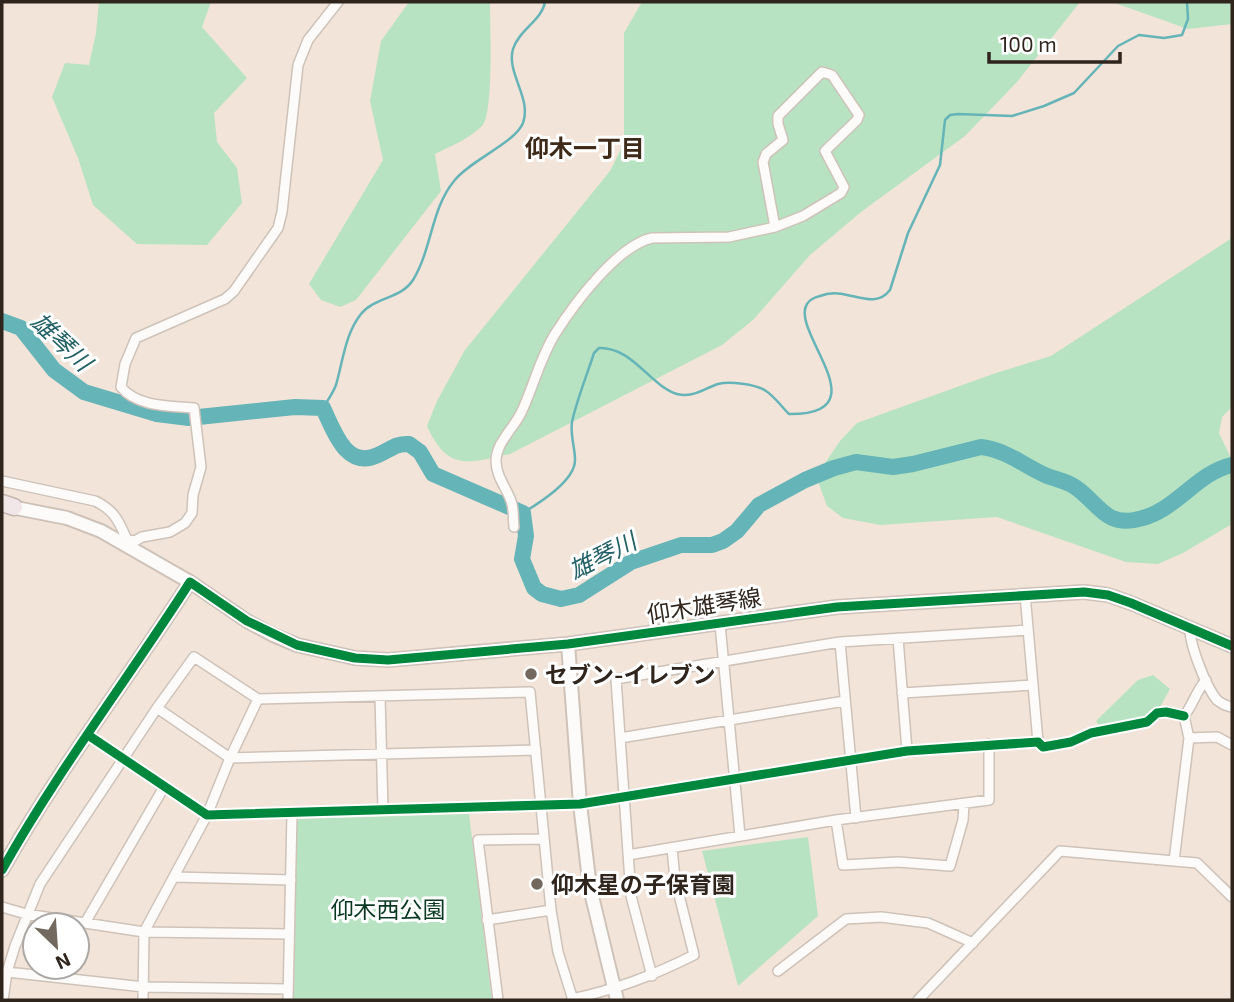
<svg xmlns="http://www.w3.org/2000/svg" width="1234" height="1002" viewBox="0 0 1234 1002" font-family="'Exo 2','Noto Sans JP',sans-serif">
<rect width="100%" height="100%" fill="#f2e4d8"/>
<path fill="#b7e3c2" d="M99,2H211L202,27L247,78L214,113L217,142L237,168L242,203L207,245L137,244L93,205L78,158L52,97L65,63L89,65L96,33Z
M409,2H490C490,24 494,113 482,126C469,139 451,146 435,154L441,191L356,300L340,307L321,300L309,284L383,160L370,101L381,41Z
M642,2H1080L1017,82L965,136L861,212L810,255L753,320L722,345L510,454C467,463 448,472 427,426L437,401L465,350L610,171L624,143V33Z
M1112,2H1232V24L1188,29Z
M1232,238V407L1222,417L1219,433L1232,460V524L1183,553L1158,564L1126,562L997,517L880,525L843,518L827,506L819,484L823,466L840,441L857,423L993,374L1051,356Z
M1153,675L1170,689C1164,699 1159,710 1152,719C1140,733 1105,739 1096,721L1138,680Z
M469,814L492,1000H294L297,822L299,819Z
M808,837L818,916L738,986L702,851Z"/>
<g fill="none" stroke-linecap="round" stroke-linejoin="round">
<path stroke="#65b4b8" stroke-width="2.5" d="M323,408C328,400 333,393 336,385C343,361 345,334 361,314C374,297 401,299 413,280C432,249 431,209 454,181C469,161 515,143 523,123C532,98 506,73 513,49C519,30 542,20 545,2
M523,513C539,503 575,481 575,460C575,447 570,435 572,422C577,399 587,375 594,353L599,348C633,347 649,385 677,394C693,398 703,389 718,384C729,381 756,384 766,391C774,396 781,406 789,414C883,415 789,331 807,304C809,300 816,297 820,296C847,285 872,313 890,290L908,233L940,165L945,120L950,115L958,114L1012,116L1044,106L1074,93L1118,46L1139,35L1164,38L1182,35L1188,19L1187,2"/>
<path stroke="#65b4b8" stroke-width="16" d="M2,321L21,328L54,370L84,392L157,414L189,418L295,407L323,408C334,431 346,470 378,455C390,450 396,443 409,444L420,452L433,474L523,513L526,536L522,559L534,588L542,594L561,599L579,595L631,562L681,545H712L723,541L737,531L759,505L805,480L834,468L856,462L893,467L913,464L981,447C1006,450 1023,465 1045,475C1054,479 1067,481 1075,487C1098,502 1105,528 1139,519C1176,511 1196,473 1232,465"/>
<g stroke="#cec2b9" stroke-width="12">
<path id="street" d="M822,72L832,75L859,115L857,120L825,151L844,187L841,193L803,216L775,227L763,162L766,154L783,140L778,124V116Z
M2,481L95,501C114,510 119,521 127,540
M514,527C513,519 514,508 511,501C506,487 496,476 496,461C496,443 513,429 521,413C533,388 540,358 555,334C574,304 617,246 652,238L729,237L775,227
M127,540L135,541L142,537L170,532L185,523L192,513L193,495L201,467L194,408C170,406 137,407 121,387L125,364L136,338L225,299L234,291L278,228L282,212L298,65L308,40L338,2
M1025,594L1038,742
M720,624L740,836
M1190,627C1189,644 1206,687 1217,700C1222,704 1226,706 1232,707
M898,638L907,751
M840,642L856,818
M902,693L1033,685
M380,696L383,810
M157,708L230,758L536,750
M88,735L207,815L580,804L907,751L1038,742L1043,747L1071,742L1091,733L1147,722L1157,713L1166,712L1184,716
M620,738L845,701
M1189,738L1184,716C1193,705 1196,691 1206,680
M836,820L843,865L898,862L950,866L963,820L964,804
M628,855L836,820L989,800V744
M1174,861L1189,738L1217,737L1232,745
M174,877L291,880
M2,907L26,914L144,932L289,934
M487,920L551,910
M85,923L164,787
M778,971L846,919L881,917L928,923L973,943
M7,972L144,987L288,989
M652,976L631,896L616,679L840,642L1028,630
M572,999C617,989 652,976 694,955L675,879L672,848
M3,1000L7,972L15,946L40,884L157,708L194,657L258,699L530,692L551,910L558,952L573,1000
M143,1000L144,932L207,815L230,758L258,699
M288,1000L292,813
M498,1000L478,840L544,839
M918,1000L1060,851L1197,863L1232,897"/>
</g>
<g stroke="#cec2b9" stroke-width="16">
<path id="secondary" d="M6,506L67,518L101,531L190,582L247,621L273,635L297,645L355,658L388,660L568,644L837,607L1084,592L1108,595L1131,603L1232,646
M568,644L580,804L590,888L617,1000
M2,870C58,770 128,679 190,582"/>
</g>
<g stroke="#c4b5b1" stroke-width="19">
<path id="highway" d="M2,503L14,507"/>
</g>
<use href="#street" stroke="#fdfbf9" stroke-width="9"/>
<use href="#secondary" stroke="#fdfbf9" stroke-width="12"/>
<use href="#highway" stroke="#f2e7e8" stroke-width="16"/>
<g stroke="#fff" stroke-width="13">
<path id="cycleway" d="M88,735L207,815L580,804L907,751L1038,742L1043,747L1071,742L1091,733L1147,722L1157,713L1166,712L1184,716
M2,870C58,770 128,679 190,582L247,621L297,645L355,658L388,660L568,644L837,607L1084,592L1108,595L1131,603L1232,646"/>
</g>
<use href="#cycleway" stroke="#00873e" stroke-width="9"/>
</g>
<g fill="#73685e" stroke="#fff" stroke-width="2.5">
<circle cx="531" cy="674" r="7"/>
<circle cx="537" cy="884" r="7"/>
</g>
<g text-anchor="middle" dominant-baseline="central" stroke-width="6" stroke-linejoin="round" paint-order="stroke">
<g font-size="23" fill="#2f251d" stroke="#fff">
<text transform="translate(704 605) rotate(-9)">仰木雄琴線</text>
</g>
<g font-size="23" font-weight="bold" fill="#2f251d" stroke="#fff" text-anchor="start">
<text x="545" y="674">セブン-イレブン</text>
<text x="551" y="884">仰木星の子保育園</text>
</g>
<g font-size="23" fill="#093721" stroke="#fff">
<text x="388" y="909">仰木西公園</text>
</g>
<g font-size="24" font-weight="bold" fill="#3e2a19" stroke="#fff">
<text x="585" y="147">仰木一丁目</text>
</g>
<g font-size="24" font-style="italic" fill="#246267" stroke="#fff">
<text transform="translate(62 341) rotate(43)">雄琴川</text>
<text transform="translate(602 555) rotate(-27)">雄琴川</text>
</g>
</g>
<rect width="1234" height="1002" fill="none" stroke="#2f251d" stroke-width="7"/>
<g transform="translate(56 946) rotate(155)"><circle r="33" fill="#ffffff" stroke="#aca8a5" stroke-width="2"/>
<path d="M0-5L12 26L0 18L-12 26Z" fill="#73685e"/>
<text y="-10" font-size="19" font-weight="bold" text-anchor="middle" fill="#2f251d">N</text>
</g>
<path d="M989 52v10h131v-10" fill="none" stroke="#2f251d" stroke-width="3.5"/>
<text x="1000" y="52" font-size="21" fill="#2f251d" stroke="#ffffff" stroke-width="5" paint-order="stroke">100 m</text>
</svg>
